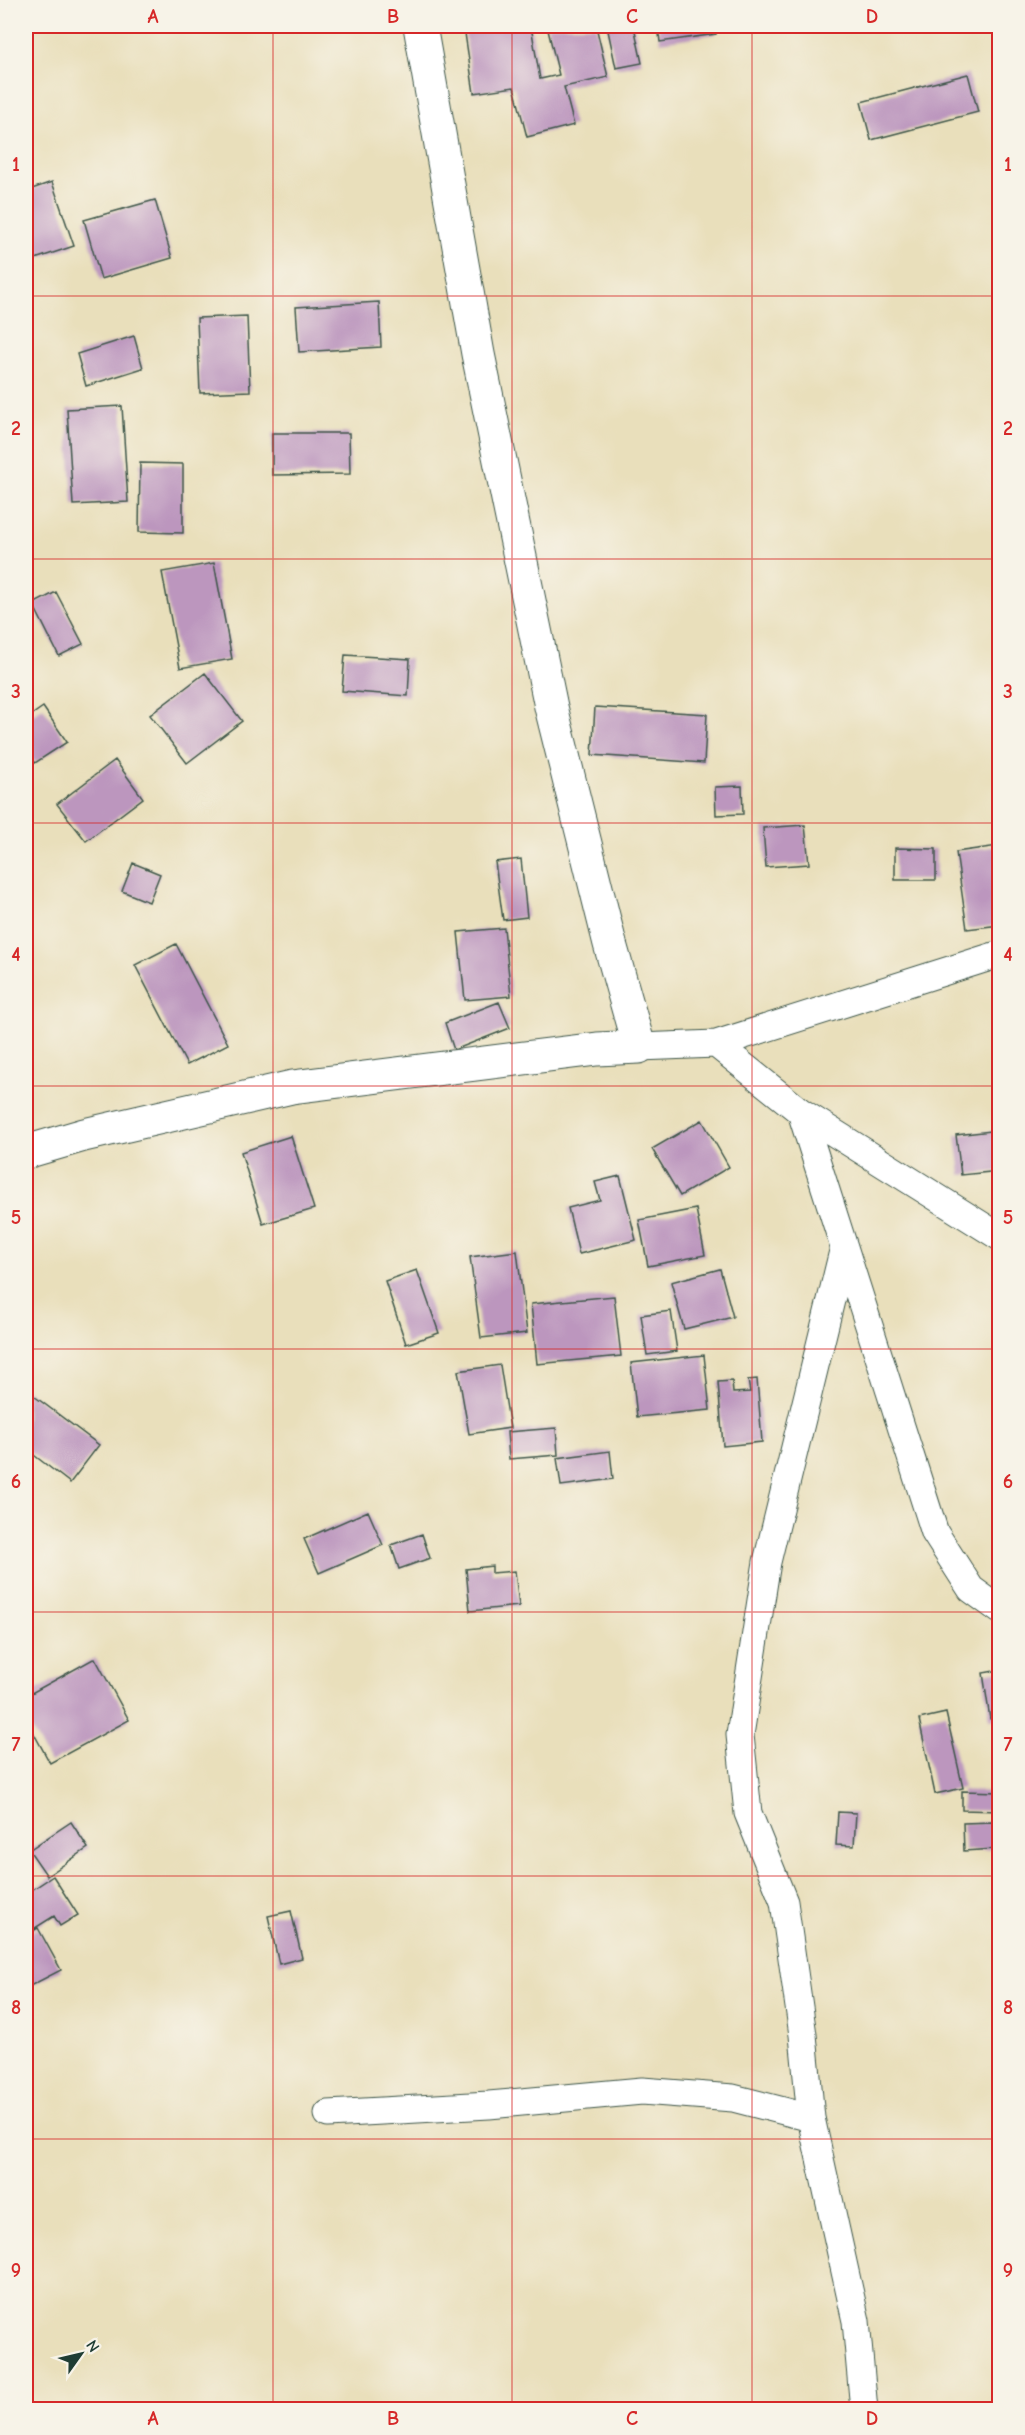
<svg xmlns="http://www.w3.org/2000/svg" width="1025" height="2435" viewBox="0 0 1025 2435" font-family="'Comic Neue',sans-serif">
<rect width="100%" height="100%" fill="#f7f3e8"/>
<filter id="ink" filterUnits="userSpaceOnUse"><feTurbulence type="fractalNoise" baseFrequency=".0167" numOctaves="2"/><feDisplacementMap in="SourceGraphic" scale="12" xChannelSelector="R" yChannelSelector="G"/><feConvolveMatrix kernelMatrix="1 2 1 2 8 2 1 2 1" color-interpolation-filters="sRGB"/></filter>
<filter id="wash" filterUnits="userSpaceOnUse"><feTurbulence type="fractalNoise" baseFrequency=".008" numOctaves="4" result="noise"/><feDisplacementMap in="SourceGraphic" scale="24" xChannelSelector="R" yChannelSelector="G"/><feGaussianBlur stdDeviation="1.35" result="paint"/><feColorMatrix in="noise" values="0 0 0 0 0 0 0 0 0 0 0 0 0 0 0 0 0 1.4 0 .05"/><feComposite in="paint" operator="in"/></filter>
<g filter="url(#wash)">
<rect width="100%" height="100%" fill="#e9dfbb"/>
<g id="blocks">
<path fill="#bc96be" d="M471,26H531L540,79L559,75L547,26H596L608,77L564,87L574,125L527,137L514,87L474,93L464,27Z
M607,26H634L642,63L616,68Z
M658,26H715L716,34L660,42Z
M968,74L978,112L871,140L861,102Z
M52,182L74,246L26,262V191Z
M155,200L172,258L101,279L84,220Z
M379,302L381,347L299,352L296,307Z
M247,316L250,391L200,393L197,318Z
M134,336L143,368L86,386L77,354Z
M122,406L128,502L73,505L67,409Z
M272,433H349L350,474L272,475Z
M140,463L183,464V533L139,532Z
M214,563L232,659L180,668L162,572Z
M56,592L83,644L59,656L33,604Z
M345,655L410,659L408,696L342,691Z
M205,673L242,721L187,763L150,715Z
M43,707L67,742L35,763L26,749V719Z
M595,707L707,714L704,763L592,755Z
M115,760L143,798L86,841L57,804Z
M742,786L743,814L716,815L715,787Z
M805,825L809,864L766,867L763,828Z
M998,846L1000,925L967,929L956,852Z
M895,848L936,849V880H895Z
M521,859L527,917L503,920L495,862Z
M133,863L160,874L149,902L122,891Z
M504,928L511,996L465,1000L458,932Z
M176,944L228,1044L187,1065L135,965Z
M499,1002L510,1028L454,1050L445,1023Z
M702,1120L729,1167L680,1196L652,1149Z
M1000,1130V1171L961,1175L956,1135Z
M291,1136L314,1209L263,1224L241,1152Z
M620,1176L636,1240L579,1254L568,1208L600,1200L595,1182Z
M696,1209L705,1255L648,1266L639,1220Z
M517,1251L527,1333L481,1338L470,1257Z
M720,1269L733,1317L684,1329L671,1282Z
M417,1270L439,1333L406,1344L385,1281Z
M614,1296L621,1356L537,1364L531,1304Z
M671,1311L677,1351L647,1355L641,1315Z
M704,1355L710,1410L637,1417L631,1363Z
M500,1365L510,1428L469,1434L458,1371Z
M757,1379L762,1442L723,1446L718,1382L732,1381L733,1393L750,1392L748,1380Z
M26,1390L99,1445L70,1483L26,1449Z
M556,1428L558,1455L509,1459L507,1432Z
M610,1451L613,1479L561,1486L557,1458Z
M368,1511L383,1545L319,1573L304,1539Z
M422,1534L430,1558L399,1569L391,1545Z
M492,1566V1573L515,1571L519,1606L470,1611L466,1569Z
M95,1658L129,1720L50,1763L26,1719V1696Z
M1000,1670V1718L990,1719L983,1673Z
M946,1713L963,1788L935,1794L919,1719Z
M962,1791L1000,1792V1811L962,1810Z
M838,1812L856,1813L854,1846L836,1845Z
M71,1822L88,1848L47,1876L29,1850Z
M994,1822L995,1849L964,1851L963,1823Z
M53,1876L78,1915L60,1926L54,1916L32,1930L28,1924L26,1925V1894Z
M291,1911L302,1958L279,1964L268,1916Z
M38,1928L61,1970L26,1988V1935Z"/>
</g>
</g>
<g filter="url(#ink)">
<use href="#blocks" fill-opacity="0" stroke="#3d5548" stroke-width="1.5"/>
<g fill="none" stroke-linecap="round" stroke-linejoin="round">
<g stroke="#3d5548" stroke-width="29">
<path id="street" d="M716,1044L801,1112L1000,1237
M639,1047L716,1044L1000,954
M801,1112L935,1533L971,1589L1000,1610
M328,2114L489,2105L642,2091L733,2098L811,2118L856,2321L864,2410
M811,2118L803,2035L784,1902L748,1813L740,1735L767,1562L844,1247"/>
</g>
<g stroke="#3d5548" stroke-width="35">
<path id="secondary" d="M26,1152L84,1135L292,1087L597,1049L639,1047L610,944L551,707L478,354L420,26"/>
</g>
<use href="#street" stroke="#fff" stroke-width="27"/>
<use href="#secondary" stroke="#fff" stroke-width="33"/>
</g>
</g>
<path fill="none" stroke="#d62828" stroke-width="1.5" stroke-opacity="0.55" d="M273,26V2410M512,26V2410M752,26V2410M26,296H1000M26,559H1000M26,823H1000M26,1086H1000M26,1349H1000M26,1612H1000M26,1876H1000M26,2139H1000"/>
<rect width="1025" height="2435" fill="none" stroke="#f7f3e8" stroke-width="66"/>
<g transform="translate(81 2354) rotate(56)" stroke="#f7f3e8" stroke-width="4.5" paint-order="stroke">
<path d="M0-4.5L10 22L0 15L-10 22Z" fill="#1f3d34"/>
<text y="-9" font-size="16" font-weight="bold" text-anchor="middle" fill="#1f3d34">N</text>
</g>
<rect x="33" y="33" width="959" height="2369" fill="none" stroke="#d62828" stroke-width="2"/>
<g font-size="20" text-anchor="middle" font-weight="bold" fill="#d62828">
<text x="153" y="23">A</text>
<text x="393" y="23">B</text>
<text x="632" y="23">C</text>
<text x="872" y="23">D</text>
<text x="16" y="171">1</text>
<text x="1008" y="171">1</text>
<text x="16" y="435">2</text>
<text x="1008" y="435">2</text>
<text x="16" y="698">3</text>
<text x="1008" y="698">3</text>
<text x="16" y="961">4</text>
<text x="1008" y="961">4</text>
<text x="16" y="1224">5</text>
<text x="1008" y="1224">5</text>
<text x="16" y="1488">6</text>
<text x="1008" y="1488">6</text>
<text x="16" y="1751">7</text>
<text x="1008" y="1751">7</text>
<text x="16" y="2014">8</text>
<text x="1008" y="2014">8</text>
<text x="16" y="2277">9</text>
<text x="1008" y="2277">9</text>
<text x="153" y="2425">A</text>
<text x="393" y="2425">B</text>
<text x="632" y="2425">C</text>
<text x="872" y="2425">D</text>
</g>
</svg>
